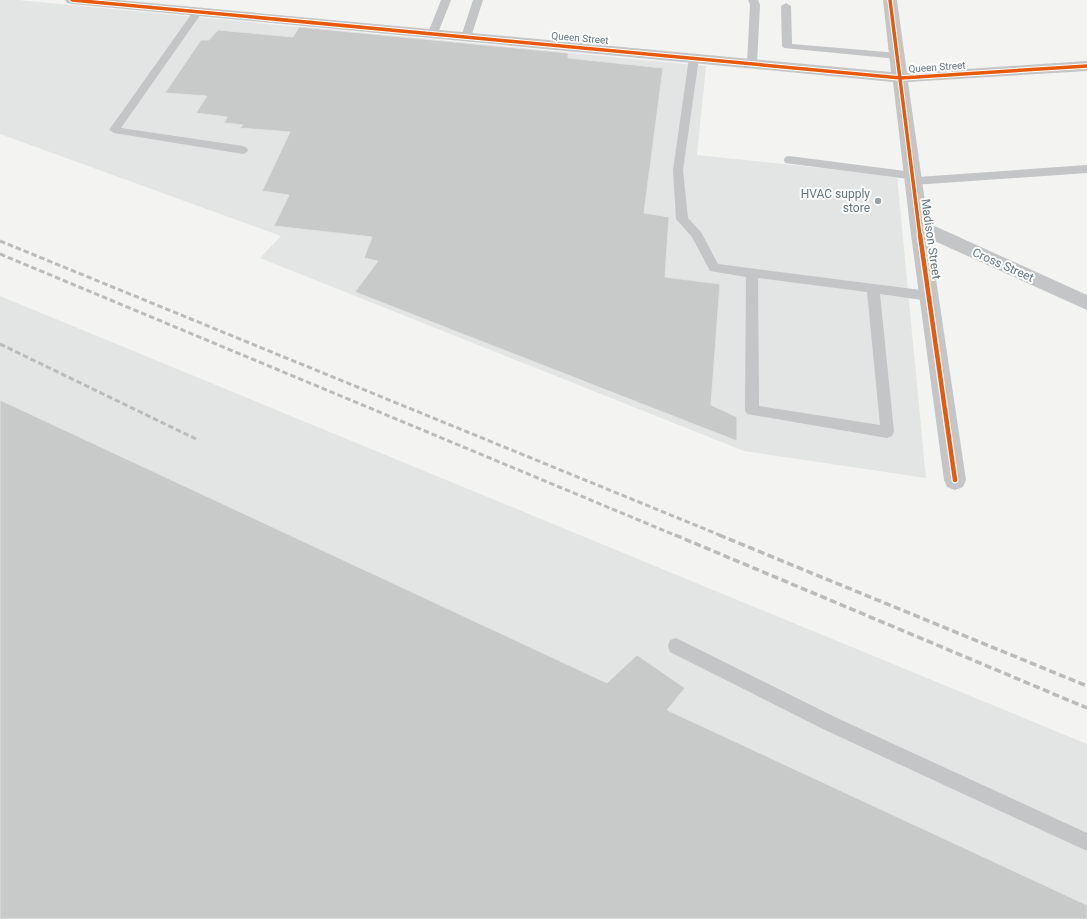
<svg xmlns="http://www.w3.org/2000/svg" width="1087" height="919" viewBox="0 0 1087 919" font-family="Roboto,sans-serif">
<rect width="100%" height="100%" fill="#f3f3f2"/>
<path fill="#e3e4e4" d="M0,0H18L706,66L697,155L897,176L926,478L744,451L260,258L281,236L0,134Z
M0,296L1087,744V919H0Z"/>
<path fill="#c8caca" stroke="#e2e2e2" d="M299,27L568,53V58L663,68L644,213L669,217L665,277L720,284L711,405L737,417V441L355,292L378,261L364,258L372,237L274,226L289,195L262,191L290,132L240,128L243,125L224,123L227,117L196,113L207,96L165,93L201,40H209L218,30L293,37Z
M0,400L607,683L637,655L685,688L667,710L1087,905V919H0Z"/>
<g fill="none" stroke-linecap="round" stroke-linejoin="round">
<path fill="#c3c5c6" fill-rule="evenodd" d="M441,0H451L438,33L433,36L430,35L428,33Z
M473,0H483L471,37L466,40L461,37Z
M748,0H758L760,5L757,64L752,67L747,64L750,5Z
M786,3L791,6L792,44L898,53L903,56L898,59L784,48L782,46L781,6Z
M198,8L203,11L121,128L243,146L247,148L248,150L247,152L243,154L114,133L109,130L195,9Z
M694,55L699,58L683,170L688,218L701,232L718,264L929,291L933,293L935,296L933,299L929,301L880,294L894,432L892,436L887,438L747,414L745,410L746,277L710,271L692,237L676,219L673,170L689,58ZM758,278L867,292L880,425L759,406Z
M789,156L913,172L917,173L918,177L1087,165V173L913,185L909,184L907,181L909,179L785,163L784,160L785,157Z
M676,638L837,718L1087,833V851L825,730L670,652L668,646L670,640Z"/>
<path fill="#c3c5c6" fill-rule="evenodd" d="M65,0H118L891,72L883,0H897L907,73L1087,61V71L908,82L928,223L1087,295V310L930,239L966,480L963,487L955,490L947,487L944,480L910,227L893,82L72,4L67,3Z"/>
<path stroke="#babcbc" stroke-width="3" stroke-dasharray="5.5 3" stroke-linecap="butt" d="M0,241L722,536
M0,254L677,536
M0,344L196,439"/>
<path stroke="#babcbc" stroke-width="3.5" stroke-dasharray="7 3.5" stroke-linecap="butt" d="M675,535L1087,708
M719,535L1087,686"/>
<g stroke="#fff" stroke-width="5.5">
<path id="cycleway-far1" d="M72,0L901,78L1087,66
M890,0L920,236"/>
</g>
<g stroke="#fff" stroke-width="7">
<path id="cycleway" d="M920,235L955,480"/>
</g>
<use href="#cycleway-far1" stroke="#e8590c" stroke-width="3.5"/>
<use href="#cycleway" stroke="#e8590c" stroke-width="4.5"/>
</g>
<circle fill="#98a2a7" stroke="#fff" stroke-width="1.5" cx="878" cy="201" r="4"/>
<g text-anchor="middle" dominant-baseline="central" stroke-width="4" stroke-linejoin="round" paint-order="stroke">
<g font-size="10" fill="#67777e" stroke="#fff">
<text transform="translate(580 38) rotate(5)">Queen Street</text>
<text transform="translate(937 67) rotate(-4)">Queen Street</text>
</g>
<g font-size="12" fill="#67777e" stroke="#fff" text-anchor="end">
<text x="870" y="194">HVAC supply<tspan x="870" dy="14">store</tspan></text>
</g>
<g font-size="12" fill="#67777e" stroke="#fff">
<text transform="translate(931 239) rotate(82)">Madison Street</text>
<text transform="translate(1003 265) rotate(24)">Cross Street</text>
</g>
</g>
</svg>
